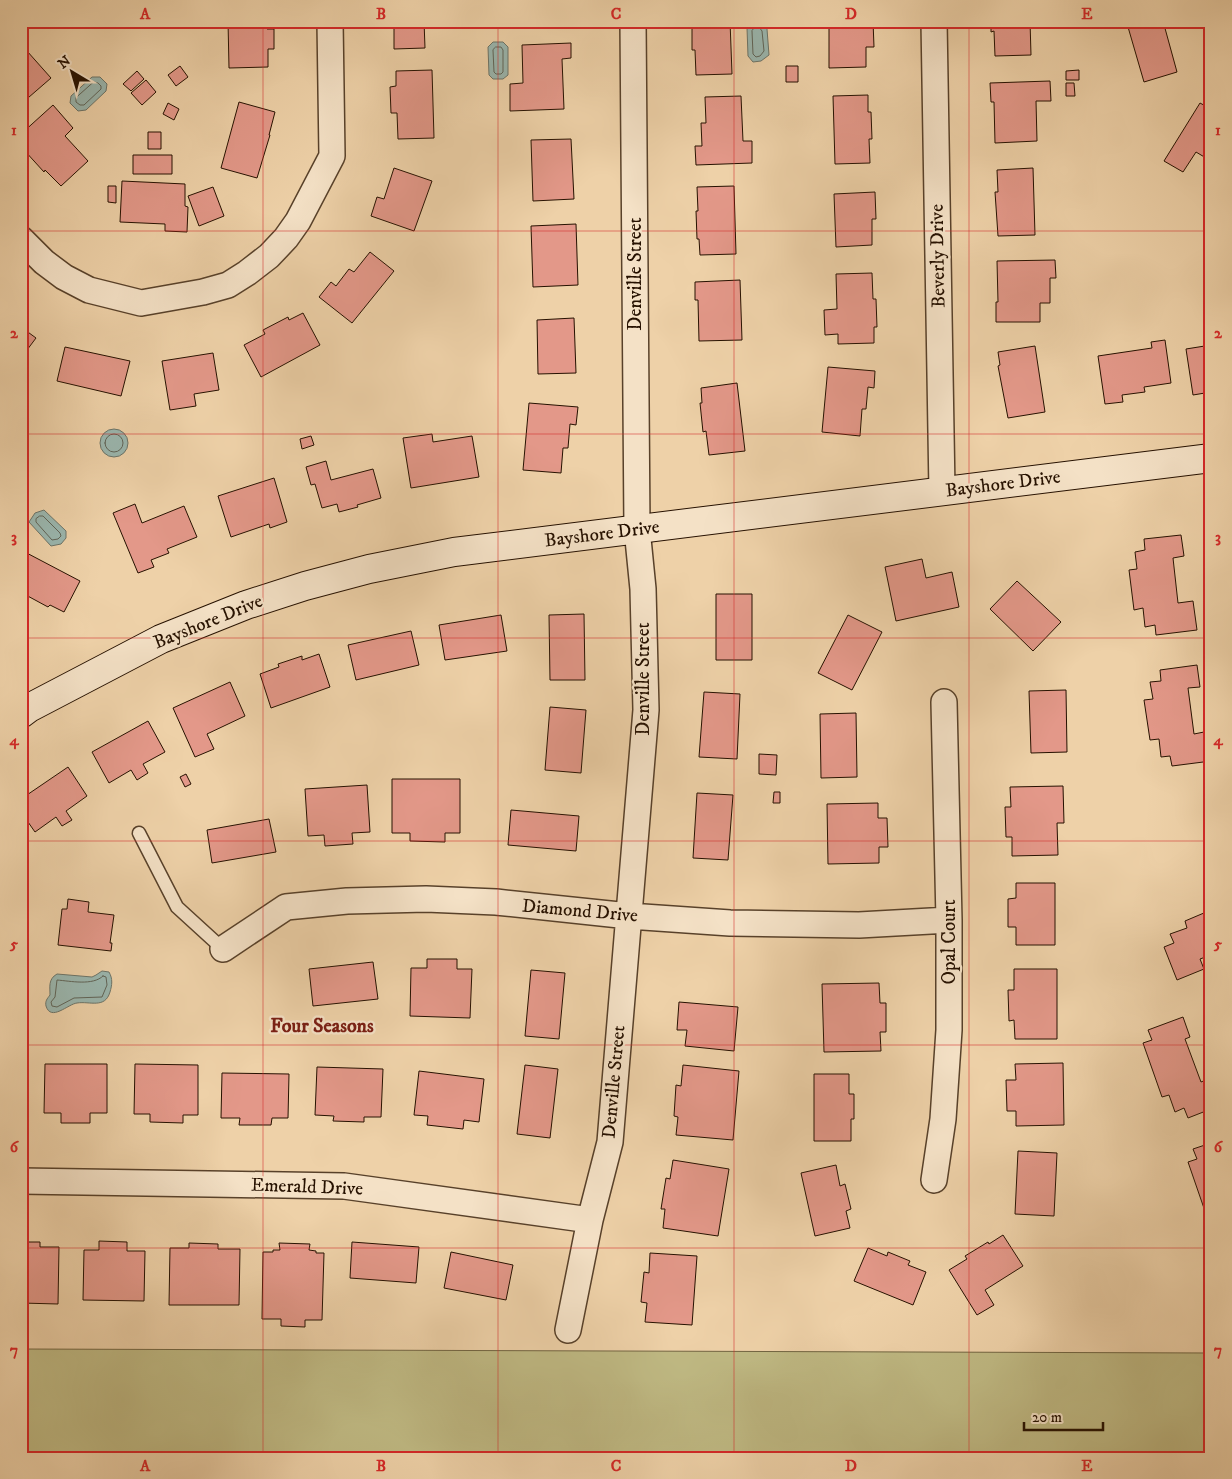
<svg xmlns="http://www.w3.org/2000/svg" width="1232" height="1479" viewBox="0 0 1232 1479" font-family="'IM FELL DW Pica',serif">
<rect width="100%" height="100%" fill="#eed1a8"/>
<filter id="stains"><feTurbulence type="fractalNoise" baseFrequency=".004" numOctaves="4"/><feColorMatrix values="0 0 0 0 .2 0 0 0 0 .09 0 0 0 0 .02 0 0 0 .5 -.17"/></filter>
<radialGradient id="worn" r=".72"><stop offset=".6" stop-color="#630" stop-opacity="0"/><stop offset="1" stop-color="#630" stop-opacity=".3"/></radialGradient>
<path fill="#bfb983" stroke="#726542" d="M21,1349L1211,1353V1458H21Z"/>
<path fill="#9ab6ae" stroke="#6c7468" d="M752,23H762L767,29L769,55L761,61L753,62L748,56L747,28Z
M493,42H503L508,47V75L503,79H493L489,75L488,47Z
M92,77H100L107,84L106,91L86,110L78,111L70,103L71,96Z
M100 443a14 14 0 1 1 28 0a14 14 0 1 1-28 0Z
M44,510L66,531V538L61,544L51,546L29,522L35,513Z
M102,971L109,972C113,979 112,985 110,992C105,1009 90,1001 77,1003C68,1004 51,1022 46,1006C45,1001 47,999 50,995C50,987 48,979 57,974L92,977L96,975Z"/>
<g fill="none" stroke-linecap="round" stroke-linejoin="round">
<path stroke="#606457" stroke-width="1" d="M756,26L759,27L762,31L764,51L760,56L756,57L753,54L752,31Z
M496,47H501L503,50V72L501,74H496L494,72L493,50Z
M94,82L98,83L101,86V89L84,105H80L76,102V98Z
M105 443a9 9 0 1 1 18 0a9 9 0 1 1-18 0Z
M40,516H43L60,533L61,536L58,539L52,540L36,522V519Z
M103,976L106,977L107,985L102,997L74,998L57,1007L52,1006L51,1002L55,997L57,980C70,981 93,986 103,976Z"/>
</g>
<path fill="#e39889" stroke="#261100" d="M228,21H267V29H274V49H268V67L229,68Z
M391,21H424L425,48L394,49V24H391Z
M730,21L732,74L696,75L695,50H692V22Z
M829,21H873L874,47H866V67L829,68Z
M991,21H1030L1031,55L995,56L994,31L991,32Z
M1149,21H1163L1177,72L1144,82L1128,27Z
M571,43V58L562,59L564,109L510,111V84L523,83L522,45Z
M27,51L51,78L21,104V56Z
M180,66L188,77L176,86L168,75Z
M786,66H798V82H786Z
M432,70L434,138L398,139L397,113H391L390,87L396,86V71Z
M1079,70V80H1066V71Z
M137,71L144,79L131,91L123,84Z
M146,80L156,92L142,105L131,93Z
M1050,81L1051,101H1036L1037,141L995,143L994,102H991L990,83Z
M1066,83H1074L1075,96H1066Z
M868,95V112H871L872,139H869L870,163L835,164L833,96Z
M741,96L743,141H752V163L696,165L695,146H702L701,123H706L705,97Z
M239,102L275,112L269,135H270L257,178L221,168Z
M168,103L179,109L174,120L163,114Z
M1200,103L1211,109V161L1196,152L1183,172L1164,161Z
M53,105L73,128L65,136L88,161L61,186L45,170L44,172L24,150L26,148L21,143V134Z
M148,132H161V149H148Z
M571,139L574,199L533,201L531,140Z
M133,155H172V174H133Z
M394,168L432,181L414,231L371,216L377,197L384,199Z
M1033,168L1035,235L998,236L995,192H998L997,170Z
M122,181L185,184V206L188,207L187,232L165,231V224L120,222Z
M108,186H116V203L108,202Z
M734,186L736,254L700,255L699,239H697L696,211H698L697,187Z
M213,187L224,216L199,226L188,196Z
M875,192L876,219H872V245L836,247L834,194Z
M576,224L578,285L533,287L531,226Z
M370,252L394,271L352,323L319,297L331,282L336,286L349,269L354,272Z
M1055,260L1056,278H1050V303H1040V322H996V302H998L997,261Z
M872,273L873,299H876L877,327H874V343L838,344V334L825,335L824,310L837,309L836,274Z
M740,280L742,340L699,341L698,300H695V282Z
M303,313L320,345L261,377L244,345L265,334L263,330L288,317L289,320Z
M574,318L576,373L538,374L537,320Z
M21,327L36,338L21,358Z
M1165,340L1171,383L1144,387L1145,392L1122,395L1123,402L1105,404L1098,356L1152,348L1151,342Z
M1211,345V392L1193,395L1186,349Z
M1035,346L1045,412L1008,418L998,366L1000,365L998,352Z
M65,347L130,361L121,396L57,381Z
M213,353L219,390L194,394L196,406L170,410L162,361Z
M828,367L875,371L874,388L868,387L866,409H862L860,436L822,432Z
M737,383L745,451L709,455L706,431L703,432L700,403H702L701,388Z
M529,403L578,407L576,425L570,424L568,448H563L561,473L523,470Z
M432,434L433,442L472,436L479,477L411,488L403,438Z
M311,436L314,445L302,449L300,439Z
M326,461L331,480L373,469L381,498L357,505L358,507L339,512L337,504L322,508L315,484L311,485L306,467Z
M274,478L287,522L270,528L269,524L231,537L218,496Z
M135,504L142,523L184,506L197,537L167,549L169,553L151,560L154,567L138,573L113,513Z
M1181,535L1184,556L1173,558L1178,603L1193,601L1197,630L1156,635L1155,625L1145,627L1143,608L1134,610L1129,570L1137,569L1135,552L1145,550L1144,539Z
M21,550L80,581L64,612L50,605L48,607L24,594L25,592L21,590Z
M922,559L926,578L952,572L959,607L896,621L885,567Z
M1017,581L1061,622L1033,651L990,609Z
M716,594H752V660H716Z
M584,614L585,680H550L549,615Z
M501,615L507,651L445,660L439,625Z
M848,615L882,632L852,690L818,673Z
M411,631L419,665L356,680L348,645Z
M319,654L330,687L271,708L260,674L279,667L278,664L302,656V660Z
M1197,665L1200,687L1188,688L1194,734L1209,731L1211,761L1172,766L1170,756L1161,757L1159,739L1150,740L1144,700L1153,699L1150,682L1161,681L1160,670Z
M230,682L245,716L207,734L214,749L195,757L173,708Z
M1066,690L1067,752L1031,753L1029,691Z
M704,692L740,694L737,759L699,757Z
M550,707L586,710L581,773L545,770Z
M856,713L857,777L821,778L820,714Z
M148,721L165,752L143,764L148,773L137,780L131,770L109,783L92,752Z
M759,754L777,755L776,775L759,774Z
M68,767L87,796L66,811L72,820L62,826L56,817L35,832L21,812V799Z
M186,774L191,784L185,787L180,777Z
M392,779H460V833H445V842L410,841V833H392Z
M367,785L370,832L352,833L353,844L325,846L324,835L308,836L305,789Z
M1063,786L1064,823H1057L1058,855L1012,856V837H1006L1005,807H1011L1010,787Z
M774,792H780V803H773Z
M697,793L733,795L728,860L693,858Z
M878,803V818H887L888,847H879V863L828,864L827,804Z
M511,810L579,816L576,851L508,845Z
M269,819L276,852L212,863L207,830Z
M1016,883H1055V945H1016V927H1008V899L1016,898Z
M68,899L89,902L88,912L114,915L110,943H112L111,951L58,945L62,909H67Z
M1211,910V955L1200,959L1204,969L1177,980L1164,947L1174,943L1170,934L1187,928L1185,921Z
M427,959H457V969H472L470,1018L410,1016L411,968H427Z
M373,962L378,999L313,1006L309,969Z
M1014,969H1057V1039H1015L1014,1020L1009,1021L1008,990H1014Z
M531,970L565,973L559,1039L525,1036Z
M879,983L880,1003H886V1032H880L881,1051L824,1052L822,984Z
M679,1002L738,1007L734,1051L685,1046L687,1030H677Z
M1183,1017L1190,1037L1185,1039L1201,1082L1211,1078V1109L1188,1118L1184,1108L1175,1112L1169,1095L1162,1097L1143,1043L1152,1040L1148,1030Z
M1063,1063L1064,1125L1016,1126V1111H1007L1006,1080H1016L1015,1064Z
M45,1064H107V1113H90V1123H61V1113H44Z
M135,1064L198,1065V1115H183V1123L150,1122V1114H134Z
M525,1065L558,1069L550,1138L517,1134Z
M683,1065L739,1071L733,1140L676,1135L678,1117L674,1116L676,1085L681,1086Z
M317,1067L383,1069L381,1117H364V1122L333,1121L334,1116L315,1115Z
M419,1071L484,1079L479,1122L464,1120L463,1129L427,1125L428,1116L414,1115Z
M222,1073L289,1074L288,1118H272L271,1125H239L240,1118H221Z
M814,1074H849V1094H854V1119H851V1141H814Z
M1211,1143V1216L1207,1217L1188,1162L1197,1159L1193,1149Z
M1018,1151L1057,1153L1054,1216L1015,1214Z
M673,1160L729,1169L718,1236L663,1228L665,1209H661L666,1178L670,1179Z
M836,1165L840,1186L845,1184L851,1209L846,1211L850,1228L815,1236L801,1173Z
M1003,1235L1023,1266L985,1290L994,1305L977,1315L949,1270L967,1259L965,1256L988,1242L989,1244Z
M99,1241L127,1242V1251H145L144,1301L83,1300L84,1250H99Z
M21,1242H40V1247H59L58,1304L21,1303Z
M352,1242L419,1247L416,1283L350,1278Z
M189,1243L218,1244V1249H240L239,1305H169L170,1248H189Z
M279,1243L310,1244L309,1250L316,1251V1253H324L322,1320H305V1327L281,1326V1319H262L263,1252H273V1250H280Z
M868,1248L887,1256L888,1252L910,1261L908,1265L926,1272L913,1305L854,1281Z
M451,1252L513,1265L506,1300L444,1288Z
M650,1253L697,1256L692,1325L645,1322L647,1303L641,1302L644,1272L649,1273Z"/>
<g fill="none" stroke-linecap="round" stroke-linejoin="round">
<g stroke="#58412a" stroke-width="15">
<path id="lane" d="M139,833L177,907L223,949"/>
</g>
<g stroke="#58412a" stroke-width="28">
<path id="street" d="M934,21L942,491
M21,239L44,262L64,277L89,290L141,303L203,292L228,285L247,273L269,256L286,238L298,221L332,156L330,21
M223,949L286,907L347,901L426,899L496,902L629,916L730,923L859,925L949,920
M934,1180L943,1119L949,1030V920L944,702
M21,1181L344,1186L590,1220
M568,1330L590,1220L610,1142L646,710L643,589L637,529L633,21"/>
</g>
<g stroke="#261100" stroke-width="30">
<path id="secondary" d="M21,714L29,708L161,639L246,605L305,586L369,569L454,552L1211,458"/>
</g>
<use href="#lane" stroke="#f4e1c6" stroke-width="12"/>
<use href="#street" stroke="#f4e1c6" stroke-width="25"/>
<use href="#secondary" stroke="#f4e1c6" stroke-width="28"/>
</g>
<path fill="none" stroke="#d62828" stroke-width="1" stroke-opacity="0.55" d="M263,21V1458M498,21V1458M734,21V1458M969,21V1458M21,231H1211M21,434H1211M21,638H1211M21,841H1211M21,1045H1211M21,1248H1211"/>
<g text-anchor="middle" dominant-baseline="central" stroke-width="4.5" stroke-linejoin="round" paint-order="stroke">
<g font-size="19" fill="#261100" stroke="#f4e1c6">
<text transform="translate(938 256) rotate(-91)">Beverly Drive</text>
<text transform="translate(635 274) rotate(-90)">Denville Street</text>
<text transform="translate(1003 484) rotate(-7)">Bayshore Drive</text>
<text transform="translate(602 534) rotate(-7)">Bayshore Drive</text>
<text transform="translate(208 622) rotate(-22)">Bayshore Drive</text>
<text transform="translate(643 679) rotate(-90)">Denville Street</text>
<text transform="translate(580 911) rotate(5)">Diamond Drive</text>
<text transform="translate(949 942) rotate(-90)">Opal Court</text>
<text transform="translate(614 1082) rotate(-85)">Denville Street</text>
<text transform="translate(307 1187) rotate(2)">Emerald Drive</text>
</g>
<g font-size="20" font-weight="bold" fill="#7a1f14" stroke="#f4e1c6">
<text x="322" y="1026">Four Seasons</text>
</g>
</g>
<rect width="1232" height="1479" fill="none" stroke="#eed1a8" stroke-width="55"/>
<g transform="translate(72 72) rotate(322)" stroke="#f4e1c6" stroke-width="4" paint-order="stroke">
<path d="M0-4L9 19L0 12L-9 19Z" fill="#261100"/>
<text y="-8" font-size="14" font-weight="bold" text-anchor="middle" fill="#261100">N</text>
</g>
<path d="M1024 1422v8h79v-8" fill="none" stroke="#261100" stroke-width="2.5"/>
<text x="1032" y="1422" font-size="15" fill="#261100" stroke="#f4e1c6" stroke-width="4" paint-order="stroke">20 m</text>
<rect x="28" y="28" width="1176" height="1424" fill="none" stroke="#d62828" stroke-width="2"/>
<g font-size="16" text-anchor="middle" font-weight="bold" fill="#d62828">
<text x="145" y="19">A</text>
<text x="381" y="19">B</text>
<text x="616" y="19">C</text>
<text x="851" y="19">D</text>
<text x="1087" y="19">E</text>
<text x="14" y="135">1</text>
<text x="1218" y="135">1</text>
<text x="14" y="338">2</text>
<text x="1218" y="338">2</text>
<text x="14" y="542">3</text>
<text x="1218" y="542">3</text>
<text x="14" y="745">4</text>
<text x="1218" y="745">4</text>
<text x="14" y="949">5</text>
<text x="1218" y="949">5</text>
<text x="14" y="1152">6</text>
<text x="1218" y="1152">6</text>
<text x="14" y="1355">7</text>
<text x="1218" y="1355">7</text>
<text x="145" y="1471">A</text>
<text x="381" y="1471">B</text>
<text x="616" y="1471">C</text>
<text x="851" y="1471">D</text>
<text x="1087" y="1471">E</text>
</g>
<rect width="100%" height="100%" filter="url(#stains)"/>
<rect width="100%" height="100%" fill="url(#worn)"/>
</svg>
